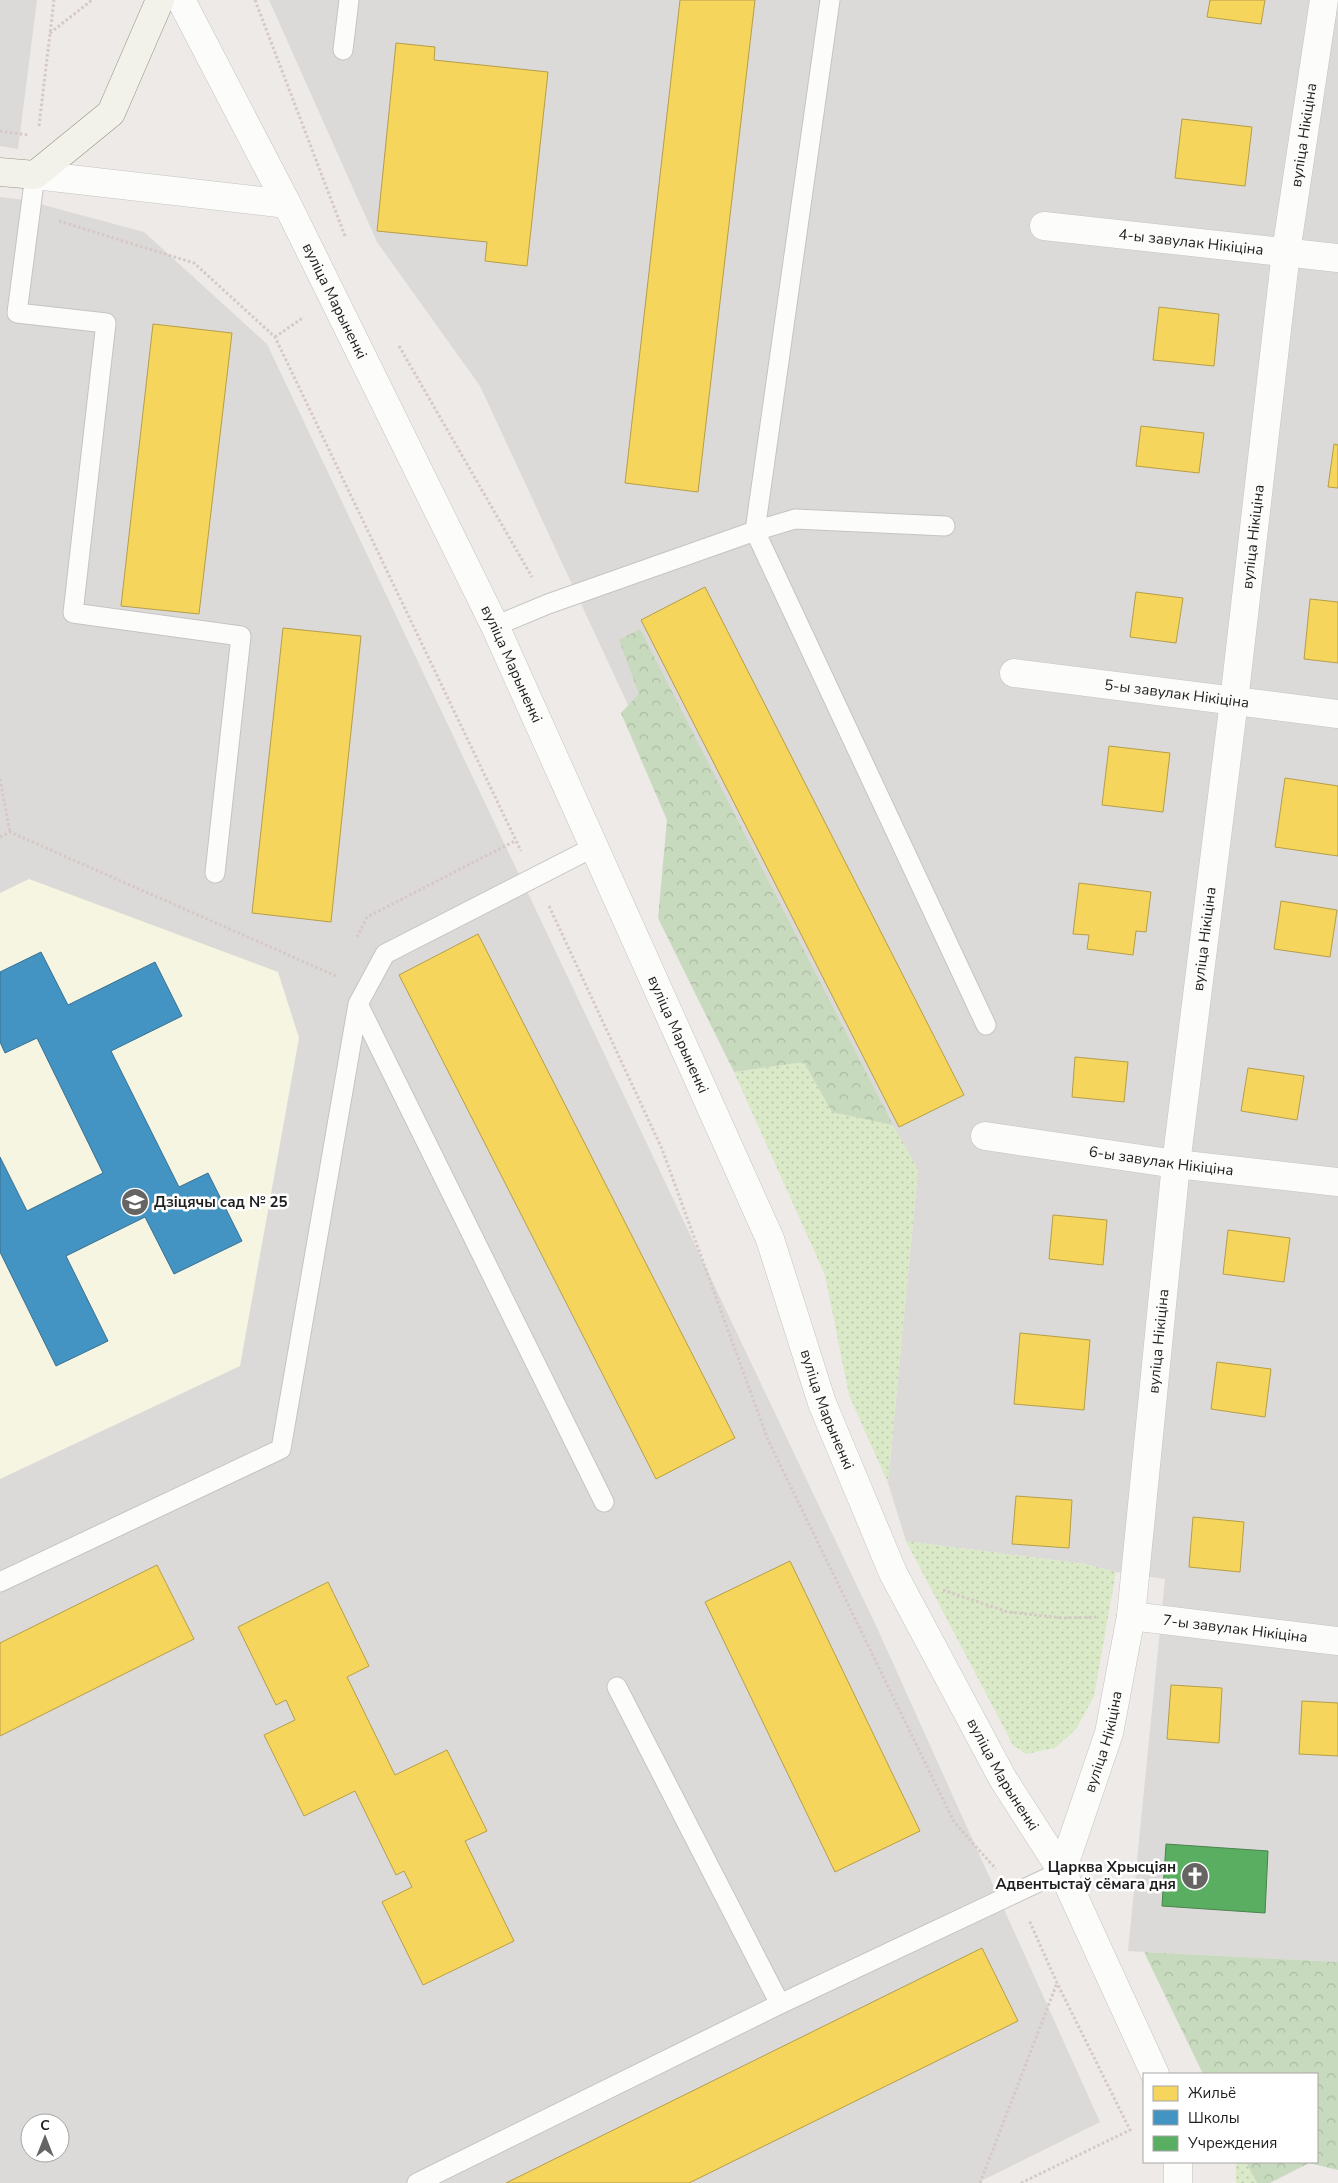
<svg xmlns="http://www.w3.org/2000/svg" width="1338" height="2183" viewBox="0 0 1338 2183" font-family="'Nunito Sans',sans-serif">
<defs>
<pattern id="grass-dots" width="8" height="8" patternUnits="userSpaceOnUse" patternTransform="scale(1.25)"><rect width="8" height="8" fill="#dae9c7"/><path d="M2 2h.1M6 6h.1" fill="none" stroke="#bbc7aa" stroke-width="1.8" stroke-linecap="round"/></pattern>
<pattern id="forest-crowns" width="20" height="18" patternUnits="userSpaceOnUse" patternTransform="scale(1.25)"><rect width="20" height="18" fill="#c8dabd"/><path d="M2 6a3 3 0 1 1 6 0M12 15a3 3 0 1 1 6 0" fill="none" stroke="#abbba2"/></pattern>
</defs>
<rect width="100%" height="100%" fill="#edeae7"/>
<path fill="#dcdad8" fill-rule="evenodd" d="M0,0H37L18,149L0,146Z
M269,0H1338V1962L1128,1951L1165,1579L1116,1572L1085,1564L906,1541L888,1483L918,1170L846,1175L480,386L377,242Z
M0,197L25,200L144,232L267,344L878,1630L1100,2122L977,2183H0ZM30,2123H60V2153H30Z"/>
<path fill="#f6f5e2" d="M29,879L278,972L299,1038L240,1366L0,1479V893Z"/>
<path fill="url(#grass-dots)" d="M804,1062L832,1112L893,1125L918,1169L888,1483L849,1395L825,1275L734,1072Z
M906,1541L1085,1564L1116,1572L1094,1696L1076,1729L1055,1748L1026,1754L1013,1745Z
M1236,2162H1246L1257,2183H1236Z"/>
<path fill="url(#forest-crowns)" d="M640,629L893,1125L832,1112L804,1062L734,1072L658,918L667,820L621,713L639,694L619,640Z
M1144,1952L1338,1962V2170L1309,2163L1270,2183H1257L1246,2162H1317V2074H1203Z"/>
<path fill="#f6d55c" stroke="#b59e49" d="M680,0H755L698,492L625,483Z
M1210,0H1265L1261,24L1207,17Z
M396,43L435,47L434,60L548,72L527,266L485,261L487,242L377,231Z
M1182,119L1252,127L1245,186L1175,178Z
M1159,307L1219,314L1214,366L1153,360Z
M153,324L232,333L199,614L121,606Z
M1141,426L1204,433L1199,473L1136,466Z
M1334,444L1338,445V488L1328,487Z
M705,587L964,1095L899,1127L641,620Z
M1136,592L1183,598L1176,643L1130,637Z
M1310,599L1338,602V663L1304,659Z
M283,628L361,636L331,922L252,913Z
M1109,746L1170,753L1163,812L1102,805Z
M1285,778L1338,786V856L1275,847Z
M1079,883L1151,892L1146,932L1136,931L1133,955L1087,949L1089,935L1073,934Z
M1281,901L1337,910L1330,957L1274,949Z
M478,934L735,1438L656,1479L399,975Z
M1075,1057L1128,1062L1124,1102L1072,1097Z
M1248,1068L1304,1076L1297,1120L1241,1111Z
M1053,1215L1107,1220L1103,1265L1049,1259Z
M1228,1230L1290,1238L1284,1282L1223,1274Z
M1020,1333L1090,1340L1084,1410L1014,1404Z
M1217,1362L1271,1369L1265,1417L1211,1409Z
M1016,1496L1072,1500L1069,1548L1012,1544Z
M1193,1517L1244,1522L1240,1572L1189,1567Z
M790,1561L920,1831L835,1872L705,1602Z
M157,1565L194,1639L0,1736V1643Z
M328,1582L369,1666L347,1677L395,1775L447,1750L487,1831L465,1841L514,1941L423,1985L382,1902L412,1887L404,1871L396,1875L355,1791L304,1816L264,1735L295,1720L286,1700L276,1705L238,1627Z
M1171,1685L1222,1688L1219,1743L1167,1739Z
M1302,1701L1338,1703V1756L1299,1754Z
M982,1948L1018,2021L689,2183H506Z"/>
<path fill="#4393c3" stroke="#387092" d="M41,952L68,1005L155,962L182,1016L111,1051L179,1187L208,1173L242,1241L174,1274L145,1217L66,1256L108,1341L56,1366L0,1252V1157L27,1211L103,1173L37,1038L5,1053L0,1042V972Z"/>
<path fill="#5aae61" stroke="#48834d" d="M1166,1844L1268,1851L1265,1913L1162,1906Z"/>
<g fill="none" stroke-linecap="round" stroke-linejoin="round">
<g stroke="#c5c4c3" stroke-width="21">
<path id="lane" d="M830,0L755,531L986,1025
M343,50L349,0
M35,175L17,313L106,323L73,613L241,636L215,873
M495,626L548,604L755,531L795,519L945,526
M358,1004L604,1502
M0,1582L281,1449L358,1004L385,954L594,847
M617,1687L780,2004
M417,2183L780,2004L1062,1871"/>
</g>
<g stroke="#c5c4c3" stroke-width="29">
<g id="street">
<path id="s1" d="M181,0L287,204L495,626L770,1239L822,1403L893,1573L1003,1779L1062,1871L1155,2074"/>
<path d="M35,175L287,204"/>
<path id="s2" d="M1044,226L1338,258"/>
<path id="s3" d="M1014,673L1338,714"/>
<path id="s4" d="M985,1136L1176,1164L1338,1182"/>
<path id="s5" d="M1131,1616L1338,1641"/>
<path id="s6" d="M1062,1871L1109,1733L1131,1616L1176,1164L1234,701L1286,252L1324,0"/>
<path d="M1178,2183V2162"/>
</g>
</g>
<g stroke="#95957f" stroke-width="29">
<path id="secondary" d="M0,172L35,175L111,113L160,0"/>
</g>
<path stroke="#d6c8c6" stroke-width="3" stroke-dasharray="2.5 2.5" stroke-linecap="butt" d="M255,0L345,236
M50,33L92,0
M39,126L54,0
M0,131L28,135
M59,221L194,263L275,337L521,851
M275,337L304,317
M399,346L532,577
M0,779L10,832
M0,837L10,832L336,976
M549,906L662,1149L768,1440L954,1822L996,1869
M357,937L367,917L515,841
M943,1590L1008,1612L1063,1618L1096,1617
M980,2183L1057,1983
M1021,2183L1130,2130L1057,1983L1029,1920"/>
<use href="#lane" stroke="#fcfcfb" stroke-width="19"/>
<use href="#street" stroke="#fcfcfb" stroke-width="28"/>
<use href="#secondary" stroke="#f3f2ea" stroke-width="28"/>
</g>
<defs>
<g id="school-disc" transform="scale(1.4375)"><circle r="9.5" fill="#666564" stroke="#fff"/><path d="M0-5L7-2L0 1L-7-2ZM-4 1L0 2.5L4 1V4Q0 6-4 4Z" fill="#fff"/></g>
<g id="church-disc" transform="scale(1.4375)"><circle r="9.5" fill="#666564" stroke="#fff"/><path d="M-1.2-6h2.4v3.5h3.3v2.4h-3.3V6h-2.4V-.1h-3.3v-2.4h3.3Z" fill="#fff"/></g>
</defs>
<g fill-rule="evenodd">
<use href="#school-disc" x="135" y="1202"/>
<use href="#church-disc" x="1195" y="1876"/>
</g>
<g text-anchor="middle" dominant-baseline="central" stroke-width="5" stroke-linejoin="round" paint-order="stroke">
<g font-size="15" fill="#1e1e1e" stroke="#fff">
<text stroke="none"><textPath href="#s6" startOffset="1756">вуліца Нікіціна</textPath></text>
<text stroke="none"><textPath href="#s2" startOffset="148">4-ы завулак Нікіціна</textPath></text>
<text stroke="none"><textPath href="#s1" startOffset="338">вуліца Марыненкі</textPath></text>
<text stroke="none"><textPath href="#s6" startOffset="1351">вуліца Нікіціна</textPath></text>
<text stroke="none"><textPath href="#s1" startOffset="742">вуліца Марыненкі</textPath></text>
<text stroke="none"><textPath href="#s3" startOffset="164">5-ы завулак Нікіціна</textPath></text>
<text stroke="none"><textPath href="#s6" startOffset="946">вуліца Нікіціна</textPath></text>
<text stroke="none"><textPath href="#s1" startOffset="1148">вуліца Марыненкі</textPath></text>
<text stroke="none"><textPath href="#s4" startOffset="178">6-ы завулак Нікіціна</textPath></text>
<text stroke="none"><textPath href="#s6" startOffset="541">вуліца Нікіціна</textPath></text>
<text stroke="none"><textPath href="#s1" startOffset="1552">вуліца Марыненкі</textPath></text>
<text stroke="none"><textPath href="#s5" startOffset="105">7-ы завулак Нікіціна</textPath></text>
<text stroke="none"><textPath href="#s6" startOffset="136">вуліца Нікіціна</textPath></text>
<text stroke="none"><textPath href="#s1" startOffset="1958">вуліца Марыненкі</textPath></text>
</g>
<g font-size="15" font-weight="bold" fill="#1e1e1e" stroke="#fff" text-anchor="start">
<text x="154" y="1202">Дзіцячы сад № 25</text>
<text x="1176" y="1867" text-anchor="end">Царква Хрысціян<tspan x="1176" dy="17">Адвентыстаў сёмага дня</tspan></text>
</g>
</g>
<rect x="1143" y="2073" width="175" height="90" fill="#ffffff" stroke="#a5a5a5"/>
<rect x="1153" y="2086" width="25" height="15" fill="#f6d55c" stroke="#a5a5a5"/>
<text x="1188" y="2098" font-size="15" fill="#1e1e1e">Жильё</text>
<rect x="1153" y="2110" width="25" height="15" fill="#4393c3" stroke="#a5a5a5"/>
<text x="1188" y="2123" font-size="15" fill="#1e1e1e">Школы</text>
<rect x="1153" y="2136" width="25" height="15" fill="#5aae61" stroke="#a5a5a5"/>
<text x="1188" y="2148" font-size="15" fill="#1e1e1e">Учреждения</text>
<g transform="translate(45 2138)"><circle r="24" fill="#ffffff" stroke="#a5a5a5"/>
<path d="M0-4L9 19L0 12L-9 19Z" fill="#666564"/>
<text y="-8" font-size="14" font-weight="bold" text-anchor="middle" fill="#1e1e1e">С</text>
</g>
</svg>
